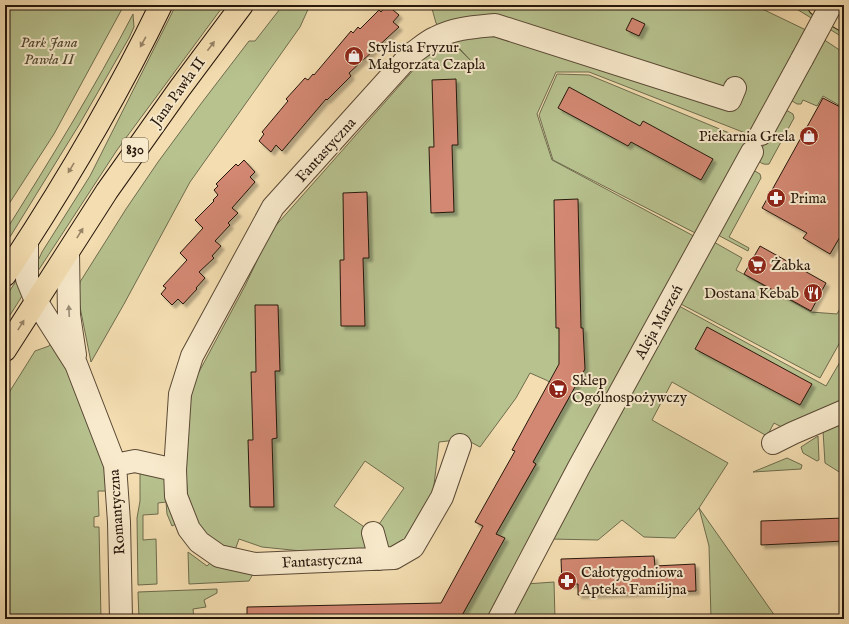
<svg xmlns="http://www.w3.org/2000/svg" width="849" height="624" viewBox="0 0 849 624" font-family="'IM FELL English',serif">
<defs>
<filter id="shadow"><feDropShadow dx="3.5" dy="3.5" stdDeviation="1" flood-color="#0004"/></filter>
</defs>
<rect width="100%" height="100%" fill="#f4deb1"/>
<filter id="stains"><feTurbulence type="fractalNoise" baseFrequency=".005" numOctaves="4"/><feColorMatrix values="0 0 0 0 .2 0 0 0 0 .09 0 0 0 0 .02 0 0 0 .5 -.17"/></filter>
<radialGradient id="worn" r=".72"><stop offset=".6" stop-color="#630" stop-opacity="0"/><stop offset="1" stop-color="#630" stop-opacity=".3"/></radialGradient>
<path fill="#b7c28f" stroke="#6e6c4e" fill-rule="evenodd" d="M5,5H116L123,7L54,134L5,210Z
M176,5H224L117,150L36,274L37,263L42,252L90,176Z
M283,5H310L300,27L190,182L124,304L91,362L78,297L80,282L126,209L158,162L200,105L249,41H255Z
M431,5H754L808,31L753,136L589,72H556L537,114L552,160L703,241L499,619H460L504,539L496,534L536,464L533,462L571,394L546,380L530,373L516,398L480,447L465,439L439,442L433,494L413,547L380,559L262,547L239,539L234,553L220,548L197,526L188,500L185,463L192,385L245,286L271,231L424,58L453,43L473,63L436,23ZM365,461L404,488L373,533L334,506Z
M790,5H801L841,29L844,31V38Z
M133,14L134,27L129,38L79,125L5,245V232C50,160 94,89 133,14Z
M820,37L844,53V108L823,96L817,106L803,100L801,104H797L789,99Z
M557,74L589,75L751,142L703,237L553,160L539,115Z
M786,110L793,114L794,118L769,164C763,165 759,163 757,157L782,112Z
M753,170L760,174L761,178L729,237L749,248L748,251L716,234Z
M712,241L742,258L736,270L811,312L837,314L844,301V335L820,378L679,303Z
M18,278L24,293L5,323V298Z
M679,306L826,386L844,355V411L793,433L774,423L767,436L672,382L652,420L728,463L699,508L775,616L711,618L709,546L699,508L675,538L644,537L622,520L598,540L550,539Z
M52,341L60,350L104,467L108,491H98L99,516L94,517V527H99L101,619H5V399L35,351L49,346Z
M844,421V475L825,463L823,431Z
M818,436L819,460L817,461L803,453L801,447Z
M787,458L802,465L801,469L753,472Z
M140,471L161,472L170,481L178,523L172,526L167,514L166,502L158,503V514L143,515V540L156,539L157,584L138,585L137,518L140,501Z
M188,552L207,566L213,560L254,572L249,581L189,584Z
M554,582L555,619H508L526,584Z
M217,589V593L204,600L206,607L193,609L194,619H139L138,592Z"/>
<path fill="#d38873" stroke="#26170c" filter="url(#shadow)" d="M387,5L399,15L393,22L399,27L349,73L351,76L327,100L326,99L282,151L276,145L271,152L259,141L264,134L262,132L288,101L286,99L305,78L308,80L313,74L314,75L351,31L353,33L358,27L360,29L379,10L381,12Z
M632,18L645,24L639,36L626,30Z
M456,79L458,145H452L454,212L431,213L429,147H434L432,80Z
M569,87L640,126L643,121L713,159L701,180L631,142L628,146L558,108Z
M823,98L844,109V230L830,254L803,238L807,233L762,208Z
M244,160L255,172L250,177L255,182L232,208L238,213L228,223L230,225L215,241L221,246L212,256L214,258L199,272L205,278L196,288L197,289L183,304L178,299L172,305L161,294L166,288L163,286L187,260L180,253L203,228L195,220L214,201L213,200L218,195L214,190L218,186L216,184L236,164L238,166Z
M367,192L369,258H363L365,326H341L340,260H344L343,193Z
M578,199L581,328H583L585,369L533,462L536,464L496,534L505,538L460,619H247V607L441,603L483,526L475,522L515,451L512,450L559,364V328H556L554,200Z
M760,246L826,283L811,311L744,274Z
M255,305H278L280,371H275L277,438L272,439L274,507H250L248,440H253L251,372H256Z
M707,327L812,384L800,405L695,349Z
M844,518V541L761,545V521Z
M654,556L655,566L695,564L696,591L578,595V584H562L561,559Z"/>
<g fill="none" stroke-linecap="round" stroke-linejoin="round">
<g stroke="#5a4935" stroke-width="24">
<path id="minor" d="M761,134L802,59
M27,242V279L36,301L76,364L115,465L119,522L121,619
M68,253L69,315L75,355
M773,443L793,433L844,411
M460,445L442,497L413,547L394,558L255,564L219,556L199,542L189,529L176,496L175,470L180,394L192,356L273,207L411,54C419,49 426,42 435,38C454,28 474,27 495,25L730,100L735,88
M115,465L135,461L175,470
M373,533L380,559
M499,619L579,467L752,152"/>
</g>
<g stroke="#26170c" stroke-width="24">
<path id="major" d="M819,5L844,20
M5,275C62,189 116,98 161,5
M5,350L107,191L180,88L242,5"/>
</g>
<use href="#minor" stroke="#f8eacc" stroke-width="22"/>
<use href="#major" stroke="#f4deb1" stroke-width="22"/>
<g stroke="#5a4935" stroke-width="24" stroke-linecap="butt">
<path id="minor-bridge" d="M802,59L831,5"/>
</g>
<use href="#minor-bridge" stroke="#f8eacc" stroke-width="22"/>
</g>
<defs><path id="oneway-solid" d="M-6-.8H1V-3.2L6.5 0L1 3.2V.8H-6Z"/></defs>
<g fill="#978467">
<use href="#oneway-solid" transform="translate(143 42) rotate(119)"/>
<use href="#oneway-solid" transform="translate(211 46) rotate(-53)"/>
<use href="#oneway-solid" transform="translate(71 168) rotate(121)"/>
<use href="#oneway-solid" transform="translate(80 233) rotate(-58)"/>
<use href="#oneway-solid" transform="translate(21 325) rotate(-58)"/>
</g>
<use fill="#9a8b76" href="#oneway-solid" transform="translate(69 311) rotate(-93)"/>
<defs>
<g id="shop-disc" transform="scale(1)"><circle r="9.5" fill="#8f2418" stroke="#f8eacc"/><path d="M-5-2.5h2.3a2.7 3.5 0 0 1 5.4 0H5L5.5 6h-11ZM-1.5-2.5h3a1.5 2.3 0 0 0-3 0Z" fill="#fff"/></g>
<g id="pharmacy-disc" transform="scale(1)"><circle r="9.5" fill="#8f2418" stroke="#f8eacc"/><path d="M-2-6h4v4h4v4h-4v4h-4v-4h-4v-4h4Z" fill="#fff"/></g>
<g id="supermarket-disc" transform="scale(1)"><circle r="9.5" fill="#8f2418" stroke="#f8eacc"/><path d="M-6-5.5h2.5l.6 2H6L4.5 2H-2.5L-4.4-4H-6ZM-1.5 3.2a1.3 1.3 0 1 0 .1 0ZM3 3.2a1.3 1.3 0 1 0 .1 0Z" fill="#fff"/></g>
<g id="restaurant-disc" transform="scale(1)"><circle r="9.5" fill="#8f2418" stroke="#f8eacc"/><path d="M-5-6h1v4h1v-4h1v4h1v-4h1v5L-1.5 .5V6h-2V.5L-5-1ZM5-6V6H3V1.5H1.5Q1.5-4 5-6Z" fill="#fff"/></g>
</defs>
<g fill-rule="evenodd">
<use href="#shop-disc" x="354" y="56"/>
<use href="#shop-disc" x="809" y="136"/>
<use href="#pharmacy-disc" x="776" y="198"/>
<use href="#supermarket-disc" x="757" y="265"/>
<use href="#restaurant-disc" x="813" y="293"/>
<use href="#supermarket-disc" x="558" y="389"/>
<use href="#pharmacy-disc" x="567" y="581"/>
</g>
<g text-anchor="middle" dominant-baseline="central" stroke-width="4" stroke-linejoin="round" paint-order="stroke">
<rect fill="#f8eacc" stroke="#655646" stroke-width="1" x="122" y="138" width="26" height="24" rx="3"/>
<g font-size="14" font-weight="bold" fill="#26170c">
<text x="135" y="150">830</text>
</g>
<g font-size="15" font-style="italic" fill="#524a33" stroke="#f8eacc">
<text x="49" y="42">Park Jana<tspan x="49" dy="17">Pawła II</tspan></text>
</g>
<g font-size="15" fill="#26170c" stroke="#f8eacc" text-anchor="start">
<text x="368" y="47">Stylista Fryzur<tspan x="368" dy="17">Małgorzata Czapla</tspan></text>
<text x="795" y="136" text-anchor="end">Piekarnia Grela</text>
<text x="790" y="198">Prima</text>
<text x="771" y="265">Żabka</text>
<text x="799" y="293" text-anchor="end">Dostana Kebab</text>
<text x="572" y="380">Sklep<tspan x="572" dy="17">Ogólnospożywczy</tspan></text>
<text x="581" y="572">Całotygodniowa<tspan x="581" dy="17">Apteka Familijna</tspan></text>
</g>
<g font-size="15" fill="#26170c" stroke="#f8eacc">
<text transform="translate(178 92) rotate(-54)">Jana Pawła II</text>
<text transform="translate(326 150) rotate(-48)">Fantastyczna</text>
<text transform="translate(659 322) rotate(-61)">Aleja Marzeń</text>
<text transform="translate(117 512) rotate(-94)">Romantyczna</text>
<text transform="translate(322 561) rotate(-3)">Fantastyczna</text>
</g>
</g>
<rect width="849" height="624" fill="none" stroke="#f4deb1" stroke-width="20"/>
<rect x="6" y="6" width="837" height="612" fill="none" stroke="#26170c" stroke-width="2"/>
<rect x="10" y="10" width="829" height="604" fill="none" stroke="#26170c"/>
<rect width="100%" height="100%" filter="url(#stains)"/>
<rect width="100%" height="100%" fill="url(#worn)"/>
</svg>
